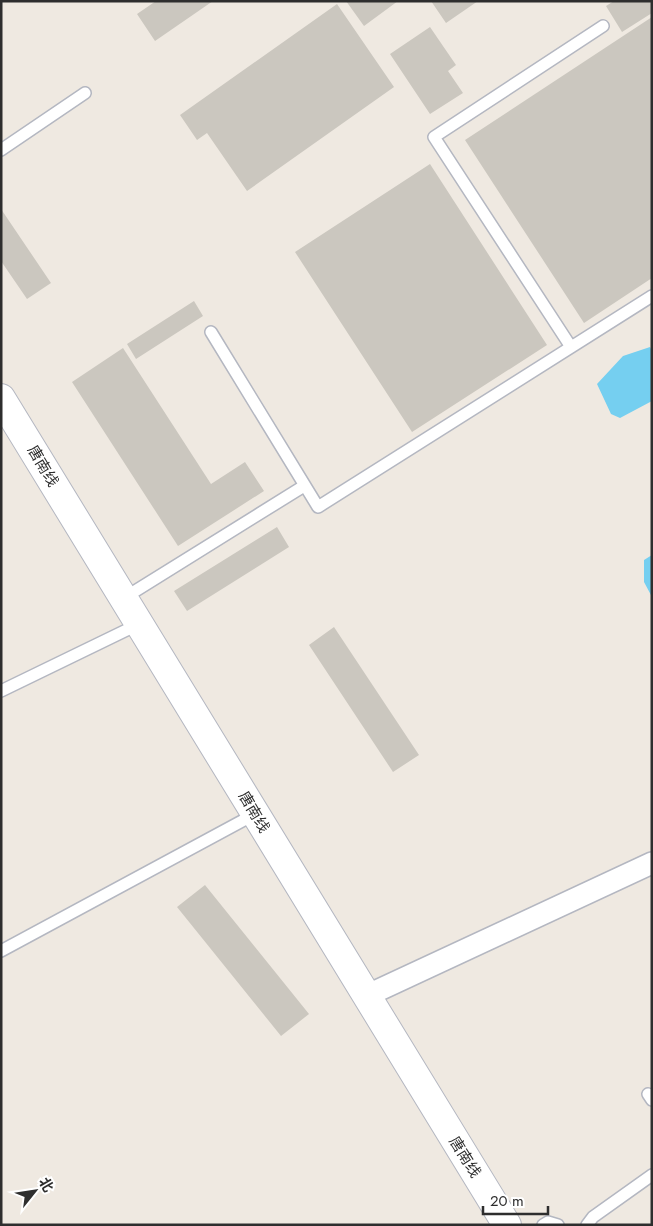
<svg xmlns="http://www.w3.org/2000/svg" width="653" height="1226" viewBox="0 0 653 1226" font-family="Jost,'Noto Sans SC',sans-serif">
<rect width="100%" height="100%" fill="#efe9e1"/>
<path fill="#75cff0" d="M650,347L652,351V401L620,418L611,414L597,384L623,356Z
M652,555V597L644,582V560Z"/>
<path fill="#cbc7bf" d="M156,1H213L155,41L137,14Z
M346,1H398L364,26Z
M431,1H478L446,23Z
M614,1H652V13L622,32L606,6Z
M337,4L394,87L247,191L207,133L197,140L180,115Z
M652,17V278L584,323L465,140Z
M430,27L456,65L448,71L463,93L430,114L390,54Z
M430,164L547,345L412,432L295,252Z
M1,209L51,283L27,299L1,261Z
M194,301L203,316L136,359L127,344Z
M123,348L211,484L245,462L264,491L178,546L72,382Z
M277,527L289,547L187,611L174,591Z
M334,627L419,755L393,772L309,645Z
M205,885L309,1014L281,1036L177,907Z"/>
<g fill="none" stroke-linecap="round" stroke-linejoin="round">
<g stroke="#b4b7c1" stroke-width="14">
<path id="service" d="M1,150L85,93
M211,332L318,507L652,296
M571,347L434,137L603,26
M124,598L304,486
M1,691L139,624
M1,951L255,814
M648,1094L652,1100
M543,1225L548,1222L558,1225
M587,1225L593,1217L652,1175"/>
</g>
<g stroke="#b4b7c1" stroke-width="24">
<path id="minor" d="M366,996L652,863"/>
</g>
<g stroke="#b4b7c1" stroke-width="30">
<path id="tertiary" d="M1,398L507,1225"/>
</g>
<use href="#service" stroke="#fff" stroke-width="11"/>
<use href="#minor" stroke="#fff" stroke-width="21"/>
<use href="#tertiary" stroke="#fff" stroke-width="28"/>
</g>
<g text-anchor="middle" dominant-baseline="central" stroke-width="5" stroke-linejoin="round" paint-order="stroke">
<g font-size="15" fill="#2e2e2e" stroke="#fff">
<text transform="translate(43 466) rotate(59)">唐南线</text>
<text transform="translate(254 812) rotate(59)">唐南线</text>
<text transform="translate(465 1157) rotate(58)">唐南线</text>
</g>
</g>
<rect width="653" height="1226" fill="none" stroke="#2e2e2e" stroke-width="5"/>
<g transform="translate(35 1191) rotate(60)" stroke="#ffffff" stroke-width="4" paint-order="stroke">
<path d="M0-4L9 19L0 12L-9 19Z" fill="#2e2e2e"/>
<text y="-8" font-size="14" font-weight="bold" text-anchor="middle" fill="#2e2e2e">北</text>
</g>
<path d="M483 1206v8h65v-8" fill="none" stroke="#2e2e2e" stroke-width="2.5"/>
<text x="490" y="1206" font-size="15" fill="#2e2e2e" stroke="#ffffff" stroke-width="4" paint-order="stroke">20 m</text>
</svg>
